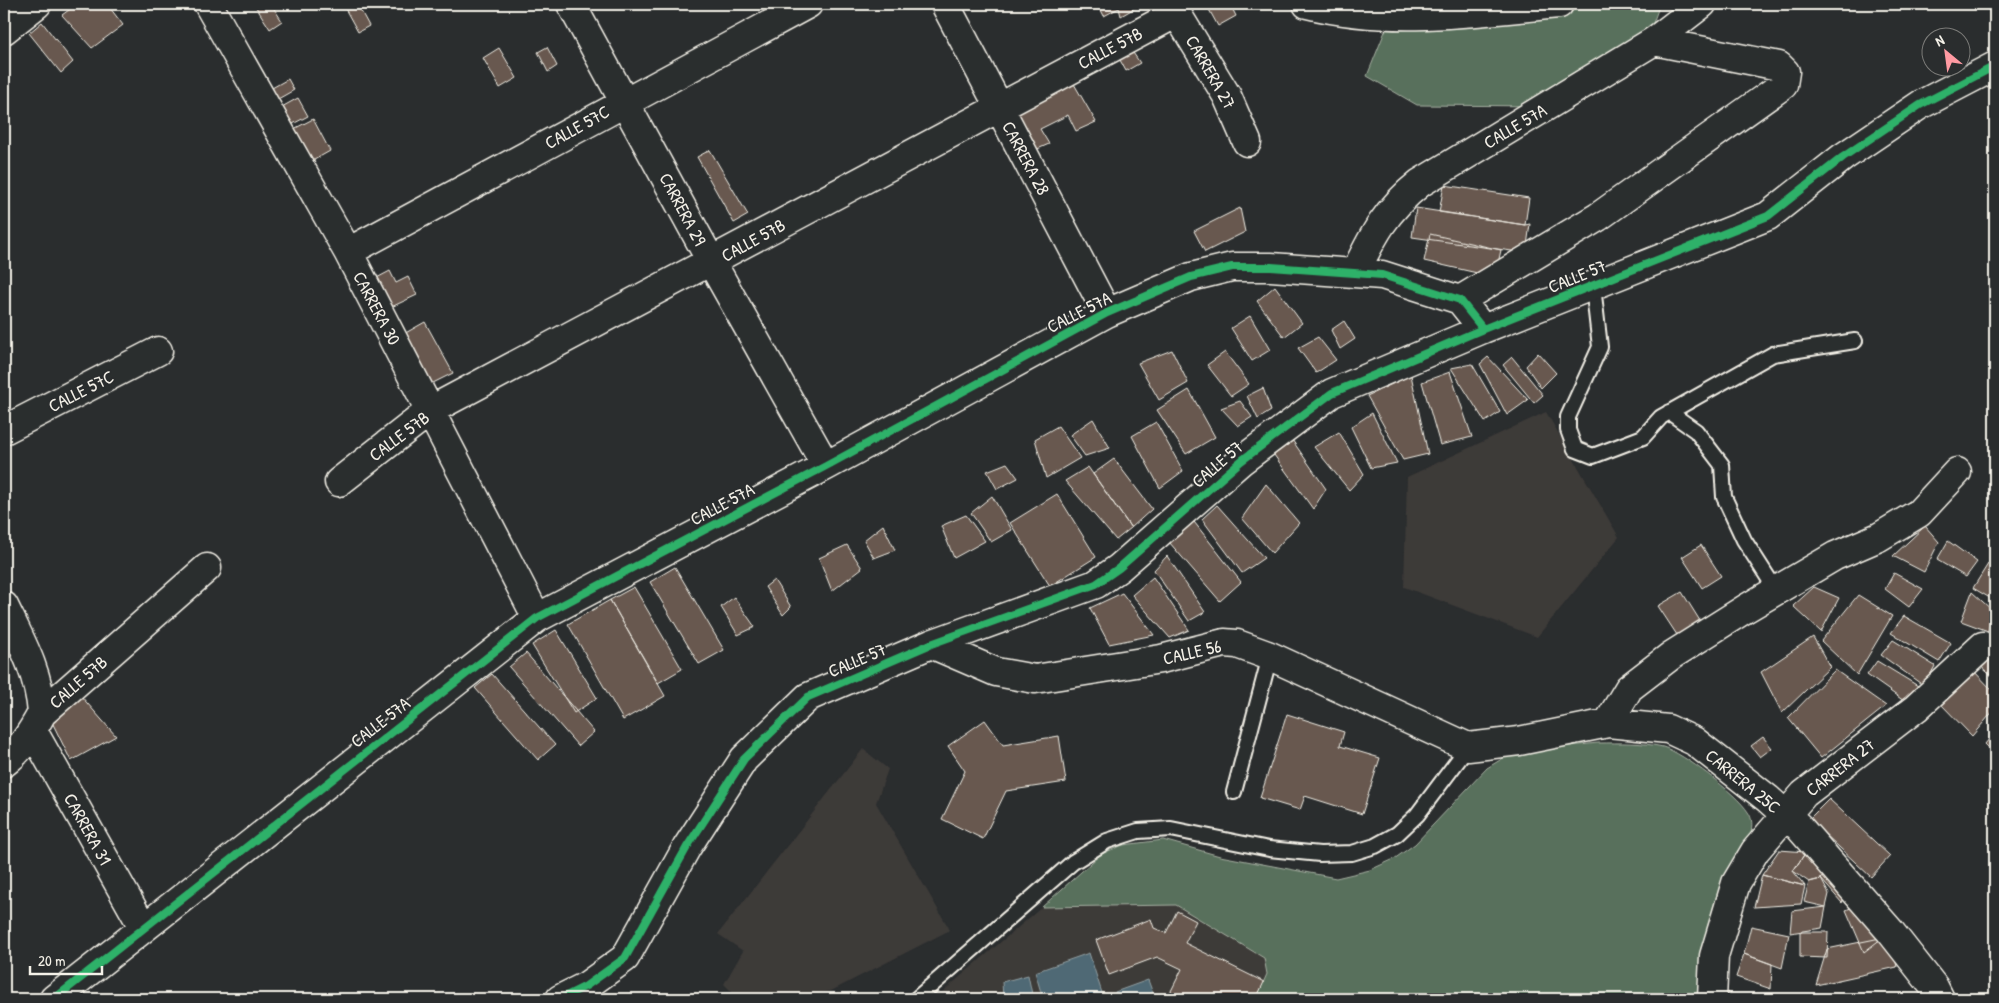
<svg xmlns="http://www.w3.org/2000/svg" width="1999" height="1003" viewBox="0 0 1999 1003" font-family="'Patrick Hand',sans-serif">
<rect width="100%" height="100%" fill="#2a2d2e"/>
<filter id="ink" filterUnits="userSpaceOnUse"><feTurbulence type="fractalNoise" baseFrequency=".02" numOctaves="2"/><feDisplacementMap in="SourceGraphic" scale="10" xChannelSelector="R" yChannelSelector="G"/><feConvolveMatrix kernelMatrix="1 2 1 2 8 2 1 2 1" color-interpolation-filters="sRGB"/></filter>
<g filter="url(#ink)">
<path fill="#3d3a38" d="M1546,412L1619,537L1537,637L1404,587L1407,477Z
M863,749L888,769L876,803L950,930L831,991L797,999H739L724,984L743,951L718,934Z
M1176,905L1338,999H934L1042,907Z"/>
<path fill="#586f5c" stroke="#a6b0a2" d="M1396,4H1660L1642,53L1542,106L1417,105L1367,76Z
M1598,743C1620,743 1642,742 1663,747C1683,753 1737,794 1748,812C1753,819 1752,826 1751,834L1716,925L1703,999H1256L1267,974L1264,958L1176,905L1042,907L1101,854L1123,845L1163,840L1220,856L1336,878L1370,870L1394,859L1415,844L1487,768L1505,757L1543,749Z"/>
<path fill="#4f6974" stroke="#919fa2" d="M1089,953L1104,999H1043L1035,972Z
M1028,975L1033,999H1003L1002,982Z
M1148,980L1155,999H1118L1115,992Z"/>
<path fill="#685950" stroke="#f4f1e8" d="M77,4H107L123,25L92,48L62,15Z
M254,4H271L282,21L270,29Z
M345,4H357L369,26L358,32L343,5Z
M1098,4H1140V5L1121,16L1119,8L1104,16Z
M1206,4H1221L1223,8L1230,4L1236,16L1218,26Z
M42,22L73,62L61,73L29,33Z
M1127,44L1140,63L1126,71L1115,51Z
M547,47L557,66L548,72L538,52Z
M499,48L517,78L500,88L483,58Z
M1070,77L1096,122L1076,131L1068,115L1040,129L1049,144L1033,151L1010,109Z
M288,79L294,90L278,99L272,88Z
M298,98L308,116L289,126L280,108Z
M313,119L330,151L307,164L290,131Z
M710,150L748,215L734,223L697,157Z
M1444,185L1529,198L1525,225L1439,212Z
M1240,208L1245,232L1205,252L1194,231Z
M1416,208L1525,225L1530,224L1526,253L1412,237Z
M1430,234L1501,250L1495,277L1424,261Z
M390,271L396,283L408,277L417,295L387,309L371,281Z
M1275,286L1302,323L1284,337L1257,301Z
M1250,316L1270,350L1252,361L1231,328Z
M1344,321L1355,339L1340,349L1331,330Z
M425,322L453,373L429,385L402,335Z
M1318,337L1336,360L1316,373L1298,348Z
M1172,350L1188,383L1159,400L1138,363Z
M1225,352L1249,384L1231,396L1207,365Z
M1538,353L1556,373L1541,388L1526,366Z
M1488,357L1528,400L1507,415L1480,364Z
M1512,357L1543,395L1534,403L1503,365Z
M1472,364L1500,412L1485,422L1451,368Z
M1450,372L1472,437L1440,445L1422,382Z
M1411,375L1428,454L1403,460L1367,396Z
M1263,388L1271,411L1258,419L1247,396Z
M1189,390L1215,437L1186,454L1157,410Z
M1240,401L1252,417L1238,426L1221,408Z
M1372,413L1397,463L1371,468L1351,427Z
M1093,419L1110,448L1085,456L1070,435Z
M1156,422L1183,471L1160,488L1132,436Z
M1058,426L1080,458L1046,478L1035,439Z
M1339,432L1364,474L1349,490L1314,447Z
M1290,437L1326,489L1313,509L1274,455Z
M1114,459L1152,509L1131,528L1093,474Z
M1007,463L1018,478L997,489L987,471Z
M1088,467L1131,528L1116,540L1065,481Z
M1266,484L1299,523L1272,553L1242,518Z
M1057,494L1096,557L1050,586L1010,523Z
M992,496L1012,530L991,542L971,513Z
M1217,505L1264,558L1242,573L1202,519Z
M966,515L985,541L954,558L941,526Z
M1191,518L1241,582L1220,601L1169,542Z
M883,525L895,550L874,558L864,540Z
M1925,526L1939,542L1924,572L1893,556Z
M1948,541L1977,562L1966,577L1937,560Z
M847,545L862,568L832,591L819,558Z
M1701,545L1721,576L1702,588L1682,557Z
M1167,556L1205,612L1189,621L1154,570Z
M1988,564L1995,566V601L1973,588Z
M675,567L724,650L699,664L650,582Z
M1894,573L1923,589L1909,607L1885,589Z
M1153,577L1189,630L1170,638L1132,595Z
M774,580L791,607L783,615L765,587Z
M634,587L682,669L658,683L610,600Z
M1814,587L1839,598L1821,632L1793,606Z
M1682,592L1702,624L1679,638L1658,606Z
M1972,592L1993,611L1988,631L1961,621Z
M1122,593L1154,635L1109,644L1090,608Z
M1858,595L1892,616L1857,675L1821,641Z
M734,597L755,627L738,635L721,607Z
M610,600L665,696L623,720L568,624Z
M1904,616L1951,643L1939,662L1891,633Z
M556,630L597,698L574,713L532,645Z
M1813,637L1830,667L1782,713L1761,672Z
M1893,640L1935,666L1924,686L1881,655Z
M1995,645V679L1978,664Z
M526,653L594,732L578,746L509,667Z
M1877,661L1918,686L1904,701L1867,675Z
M1970,667L1995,693V709L1972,736L1938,701Z
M1835,670L1886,706L1821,758L1788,718Z
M492,674L555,745L538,760L475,688Z
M80,695L116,736L71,761L50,718Z
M1287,714L1344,732L1340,746L1380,758L1362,814L1305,796L1300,810L1260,798Z
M985,720L1003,745L1059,736L1066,782L1006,791L983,839L942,819L965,771L948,746Z
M1995,732V754L1985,744Z
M1763,737L1772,748L1760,757L1751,746Z
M1829,799L1890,856L1871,877L1809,819Z
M1779,850L1806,852L1793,871L1805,886L1762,875Z
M1806,852L1827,866L1821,879L1809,882L1793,871Z
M1837,865L1851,881L1842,903L1821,879Z
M1762,875L1805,886L1801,904L1754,907Z
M1821,879L1829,894L1826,907L1804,902L1809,882Z
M1860,904L1886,935L1864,952L1846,910Z
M1826,907L1822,928L1790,933L1792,911Z
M1177,911L1196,921L1185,943L1264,982L1256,999H1167L1182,969L1157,957L1109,975L1096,940L1151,919L1154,928L1166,933Z
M1751,926L1789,934L1782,968L1744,954Z
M1800,932H1828L1827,958L1800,957Z
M1890,936L1897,967L1816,985L1827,949Z
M1744,954L1772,964L1771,989L1736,977Z"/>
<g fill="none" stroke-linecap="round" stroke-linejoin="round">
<g stroke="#f4f1e8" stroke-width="18">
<path id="lane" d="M1593,286L1600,347L1568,417V430L1575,449L1593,456L1643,437L1661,417L1773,354L1855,341
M1669,412L1696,431L1722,465L1724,497L1744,540L1776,590
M1234,792L1270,656
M916,999L1073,862L1107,841L1138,831L1171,829L1269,849L1320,854L1352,853L1375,846L1397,834L1417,815L1468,747"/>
</g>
<g stroke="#f4f1e8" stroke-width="31">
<path id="street" d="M208,4L348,252L537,618
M571,4L712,263L826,466
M945,4L1107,313
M1171,4L1227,96L1247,142
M1307,4C1391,25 1474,12 1559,4
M348,252L808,4
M1355,273C1373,235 1386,210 1420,183L1654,41L1702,4
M1460,300L1598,217L1783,85L1785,72L1779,66L1654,41
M4,430L158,351
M339,482L431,410L1177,13
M4,606C21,641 39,673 42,713
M931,644L996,672L1035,679L1161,659L1224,643L1237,644L1270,656L1468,747L1519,741L1608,723L1668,729L1694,741L1768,799L1799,827L1890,931L1934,987L1940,999
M1608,723L1629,688L1672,655L1745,609L1835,556L1879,537L1919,513L1957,472
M33,731L143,927
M4,763C21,750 32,732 42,713L207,568
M54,999L537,618L826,466L1107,313L1191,277L1232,267H1271L1382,275L1460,300L1483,329
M560,999L586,986L625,958L687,847L744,759L808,697L931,644L1096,584L1119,568L1241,461L1332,393L1483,329L1768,216L1843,157L1920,105L1995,66
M1712,999L1714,956L1736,883L1755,851L1804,794L1916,708L1983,646"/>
</g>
<g stroke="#f4f1e8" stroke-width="31">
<path id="secondary" d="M4,30L37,4"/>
</g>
<use href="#lane" stroke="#2a2d2e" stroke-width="14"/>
<use href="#street" stroke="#2a2d2e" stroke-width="28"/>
<use href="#secondary" stroke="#2a2d2e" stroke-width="28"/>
<g stroke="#2a2d2e" stroke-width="11">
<path id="cycleway" d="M54,999L537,618L826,466L1107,313L1191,277L1232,267H1271L1382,275L1460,300L1483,329
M560,999L586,986L625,958L687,847L744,759L808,697L931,644L1096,584L1119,568L1241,461L1332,393L1483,329L1768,216L1843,157L1920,105L1995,66"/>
</g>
<use href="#cycleway" stroke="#2db169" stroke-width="8"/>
</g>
</g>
<g text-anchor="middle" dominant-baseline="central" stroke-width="4" stroke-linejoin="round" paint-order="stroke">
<g font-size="18" fill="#f4f1e8" stroke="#2a2d2e">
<text transform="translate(1110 48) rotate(-28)">CALLE 57B</text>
<text transform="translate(1211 72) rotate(60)">CARRERA 27</text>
<text transform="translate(1515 126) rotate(-31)">CALLE 57A</text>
<text transform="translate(577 127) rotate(-29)">CALLE 57C</text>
<text transform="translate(1026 158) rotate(62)">CARRERA 28</text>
<text transform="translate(683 209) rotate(62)">CARRERA 29</text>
<text transform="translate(753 240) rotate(-29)">CALLE 57B</text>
<text transform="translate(1577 276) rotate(-22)">CALLE 57</text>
<text transform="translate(377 308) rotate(62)">CARRERA 30</text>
<text transform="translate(1079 312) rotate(-27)">CALLE 57A</text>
<text transform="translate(81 391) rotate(-27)">CALLE 57C</text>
<text transform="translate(399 436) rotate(-37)">CALLE 57B</text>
<text transform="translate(1217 464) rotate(-41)">CALLE 57</text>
<text transform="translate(722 504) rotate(-28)">CALLE 57A</text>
<text transform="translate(1192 652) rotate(-13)">CALLE 56</text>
<text transform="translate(857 660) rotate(-23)">CALLE 57</text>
<text transform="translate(78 682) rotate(-41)">CALLE 57B</text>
<text transform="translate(380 722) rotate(-38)">CALLE 57A</text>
<text transform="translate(1840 767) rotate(-38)">CARRERA 27</text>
<text transform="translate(1743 781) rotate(39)">CARRERA 25C</text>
<text transform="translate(88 829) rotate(61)">CARRERA 31</text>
</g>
</g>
<rect width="1999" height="1003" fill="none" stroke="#2a2d2e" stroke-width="20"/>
<rect x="10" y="10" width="1979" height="983" fill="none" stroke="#f4f1e8" stroke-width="2" filter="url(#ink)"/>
<g transform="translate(1946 52) rotate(331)"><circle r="24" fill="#2a2d2e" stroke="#7b7b78"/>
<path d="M0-4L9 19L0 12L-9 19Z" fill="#ff9aa2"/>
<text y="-8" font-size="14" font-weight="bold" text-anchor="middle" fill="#f4f1e8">N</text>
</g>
<path d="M30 966v8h72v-8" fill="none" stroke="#f4f1e8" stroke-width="2.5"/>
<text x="38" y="966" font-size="15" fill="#f4f1e8" stroke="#2a2d2e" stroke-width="4" paint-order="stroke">20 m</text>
</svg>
